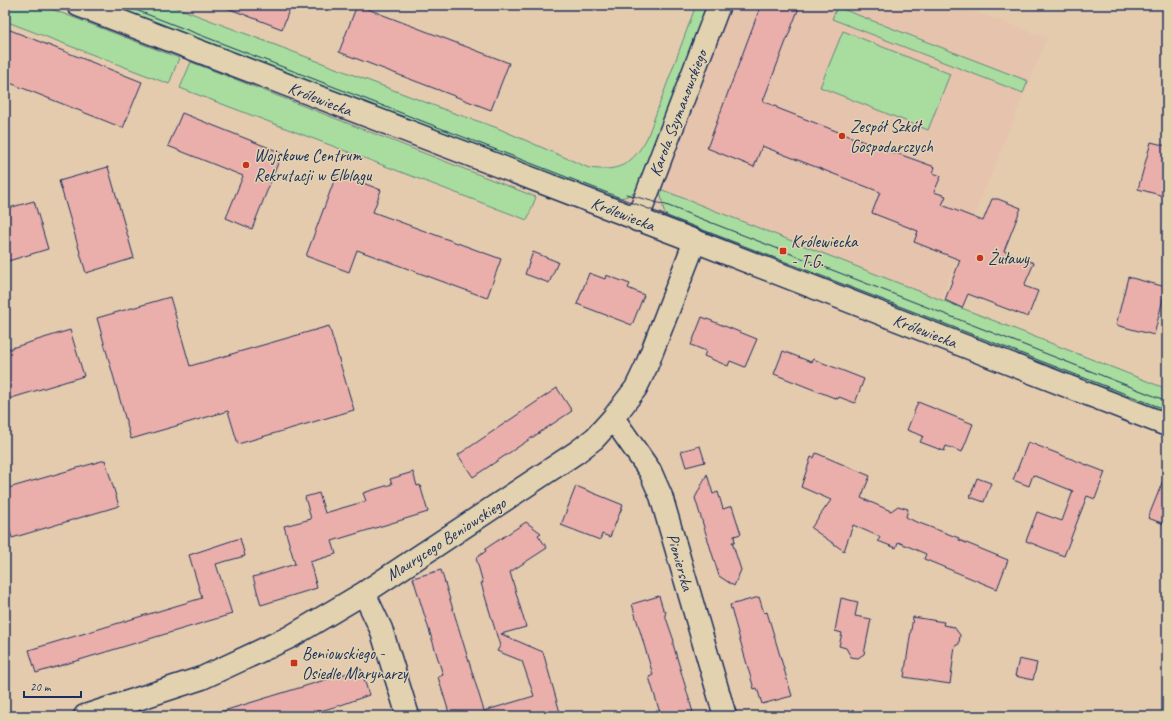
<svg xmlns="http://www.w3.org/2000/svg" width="1172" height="721" viewBox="0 0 1172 721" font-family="Caveat,sans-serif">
<rect width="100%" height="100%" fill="#e4cbae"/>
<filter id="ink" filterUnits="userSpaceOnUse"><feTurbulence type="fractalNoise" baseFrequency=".025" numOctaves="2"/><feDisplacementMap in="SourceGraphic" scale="8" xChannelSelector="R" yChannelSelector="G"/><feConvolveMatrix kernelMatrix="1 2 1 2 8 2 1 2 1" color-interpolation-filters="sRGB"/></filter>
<g filter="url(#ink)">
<path fill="#e6c3ad" d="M729,5H957L1047,38L940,300L660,189Z"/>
<path fill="#a8dd9f" stroke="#62867e" d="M5,5H41L179,58L169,84L5,21Z
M110,5H170L451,112L495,127L589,168C619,172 632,165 647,138L696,5H710L638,189C630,197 620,200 610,196Z
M837,7L1028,81L1023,93L832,19Z
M843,31L950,74L928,130L820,87Z
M191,62L536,197L527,220L180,88Z
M660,189L1167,389V414L672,221L664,212Z"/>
<path fill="#eaafaa" stroke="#1b2f5e" d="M222,5H291L282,29L222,6Z
M357,5L509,63L491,110L339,52Z
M761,5H800L763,101L777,107V108L895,154L896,153L935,167L933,173L941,176L934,192L946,196L942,205L983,221L992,199H998L1021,208L1004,251L1034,263L1024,286L1038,291L1028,317L968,294L962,308L945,300L960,260L914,242L918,231L872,213L880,192L762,146L754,167L707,148Z
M5,28L142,82L123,128L5,81Z
M182,113L282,153L252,229L226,218L243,176L168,146Z
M1151,142L1167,146V197L1138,189Z
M108,167L134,258L86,273L59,181Z
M337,173L381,190L373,212L501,259L487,298L357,250L349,272L306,256Z
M34,201L48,249L5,262V209Z
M533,252L558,262L549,283L525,274Z
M589,273L605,279L606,275L630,284L628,288L644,295L632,325L577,304Z
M1128,277L1166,287L1154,335L1116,325Z
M170,297L190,366L329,326L354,410L238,444L228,411L131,439L97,318Z
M702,317L757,339L745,367L730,361L728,366L704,356L706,351L691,345Z
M70,330L84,376L5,400V350Z
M783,351L811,362L813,359L864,379L855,403L839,397L838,399L832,397L774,374Z
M557,388L572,411L473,477L458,455Z
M918,402L973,424L962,452L946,446L944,451L920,442L923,436L907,430Z
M1028,442L1105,472L1095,499L1087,496L1064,556L1026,541L1037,512L1062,521L1073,491L1033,475L1029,486L1013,480Z
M700,446L705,462L686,467L681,451Z
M816,453L870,476L861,498L891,511L898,506L908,509L906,517L914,521L959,538V540L1008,560L997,589L924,559L926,554L898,542L896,548L878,541L880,537L853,525L844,551L811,528L831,500L801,487L811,457L814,458Z
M105,460L119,506L12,538L5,514V489Z
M413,472L417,486L420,485L428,512L332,541L336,554L310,562L317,588L261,605L253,577L295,564L284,526L311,519L305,497L319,493L325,513L366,501L363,493L392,484L390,479Z
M1166,473H1167V525L1148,518Z
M707,474L713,494L718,492L723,509L732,506L741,534L734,536L735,542H732L741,570L734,586L719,576L695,498Z
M977,478L991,483L984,502L970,497Z
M576,486L623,505L610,537L602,534L600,540L561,525Z
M526,522L541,533L538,535L547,548L510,572L526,627L501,634L543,652L561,716H450L438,677L443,675L413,578L441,570L484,711L534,696L522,661L497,651L500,646L481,583H483L476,558L486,551L485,549Z
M240,538L245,556L216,564L232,614L36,673L29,650L202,598L189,555Z
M659,596L663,609L666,611L665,615L674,641L673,644L694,716H661L649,677L653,675L632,604Z
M759,597L764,613L767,612L792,696L762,704L757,688L754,689L730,605Z
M841,598L858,602L855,616L871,619L864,654L858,658L851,657L846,648L839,646L842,633L835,631Z
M913,617L944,622L943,625L954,627L960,635L959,644L955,646L950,684L904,677Z
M1019,659L1037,663L1033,680L1015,676Z
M361,669L369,695L341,705L303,716H220V712Z"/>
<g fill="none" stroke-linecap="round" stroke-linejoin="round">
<g stroke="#1b2f5e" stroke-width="25">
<path id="minor" d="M637,220L719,5
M613,418L650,471L661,496L725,716
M364,593L381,629L408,716
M85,716L202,678L290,637L364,593L577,452L595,438L613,418L636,388L646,367L695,241"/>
</g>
<g stroke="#1b2f5e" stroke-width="25">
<path id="major" d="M78,5L695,241L1167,425"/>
</g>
<use href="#minor" stroke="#e3d2af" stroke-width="22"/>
<use href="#major" stroke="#e3d2af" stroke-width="22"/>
<path stroke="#1b2f5e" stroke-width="1" d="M123,5L1167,410
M626,194L666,205L1167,401"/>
</g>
</g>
<g fill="#c8321e" stroke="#e3d2af" stroke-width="1.5">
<circle cx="842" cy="136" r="4"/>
<circle cx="246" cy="165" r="4"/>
<rect x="779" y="247" width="8" height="8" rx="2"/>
<circle cx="980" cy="258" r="4"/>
<rect x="290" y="659" width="8" height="8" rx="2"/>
</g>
<g text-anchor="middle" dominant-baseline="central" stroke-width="3" stroke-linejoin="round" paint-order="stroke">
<g font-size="17" fill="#1b2f5e" stroke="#e3d2af">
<text transform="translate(320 99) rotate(21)">Królewiecka</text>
<text transform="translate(678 113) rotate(-69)">Karola Szymanowskiego</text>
<text transform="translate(623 214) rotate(21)">Królewiecka</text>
<text transform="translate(925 331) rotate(21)">Królewiecka</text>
<text transform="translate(446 539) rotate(-33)">Maurycego Beniowskiego</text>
<text transform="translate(680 562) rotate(74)">Pionierska</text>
</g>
<g font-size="17" fill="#1b2f5e" stroke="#e3d2af" text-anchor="start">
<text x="850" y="126">Zespół Szkół<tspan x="850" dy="20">Gospodarczych</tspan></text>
<text x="254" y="155">Wojskowe Centrum<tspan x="254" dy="20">Rekrutacji w Elblągu</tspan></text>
<text x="791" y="241">Królewiecka<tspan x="791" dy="20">- T.G.</tspan></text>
<text x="988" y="258">Żuławy</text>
<text x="302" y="653">Beniowskiego -<tspan x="302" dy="20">Osiedle Marynarzy</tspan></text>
</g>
</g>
<rect width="1172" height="721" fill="none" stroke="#e3d2af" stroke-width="20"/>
<rect x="10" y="10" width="1152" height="701" fill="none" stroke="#1b2f5e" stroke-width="1.5" filter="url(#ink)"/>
<path d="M24 691v6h57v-6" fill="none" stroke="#1b2f5e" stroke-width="2"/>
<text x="30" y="691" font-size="12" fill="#1b2f5e" stroke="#e3d2af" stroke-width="3" paint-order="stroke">20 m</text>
</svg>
